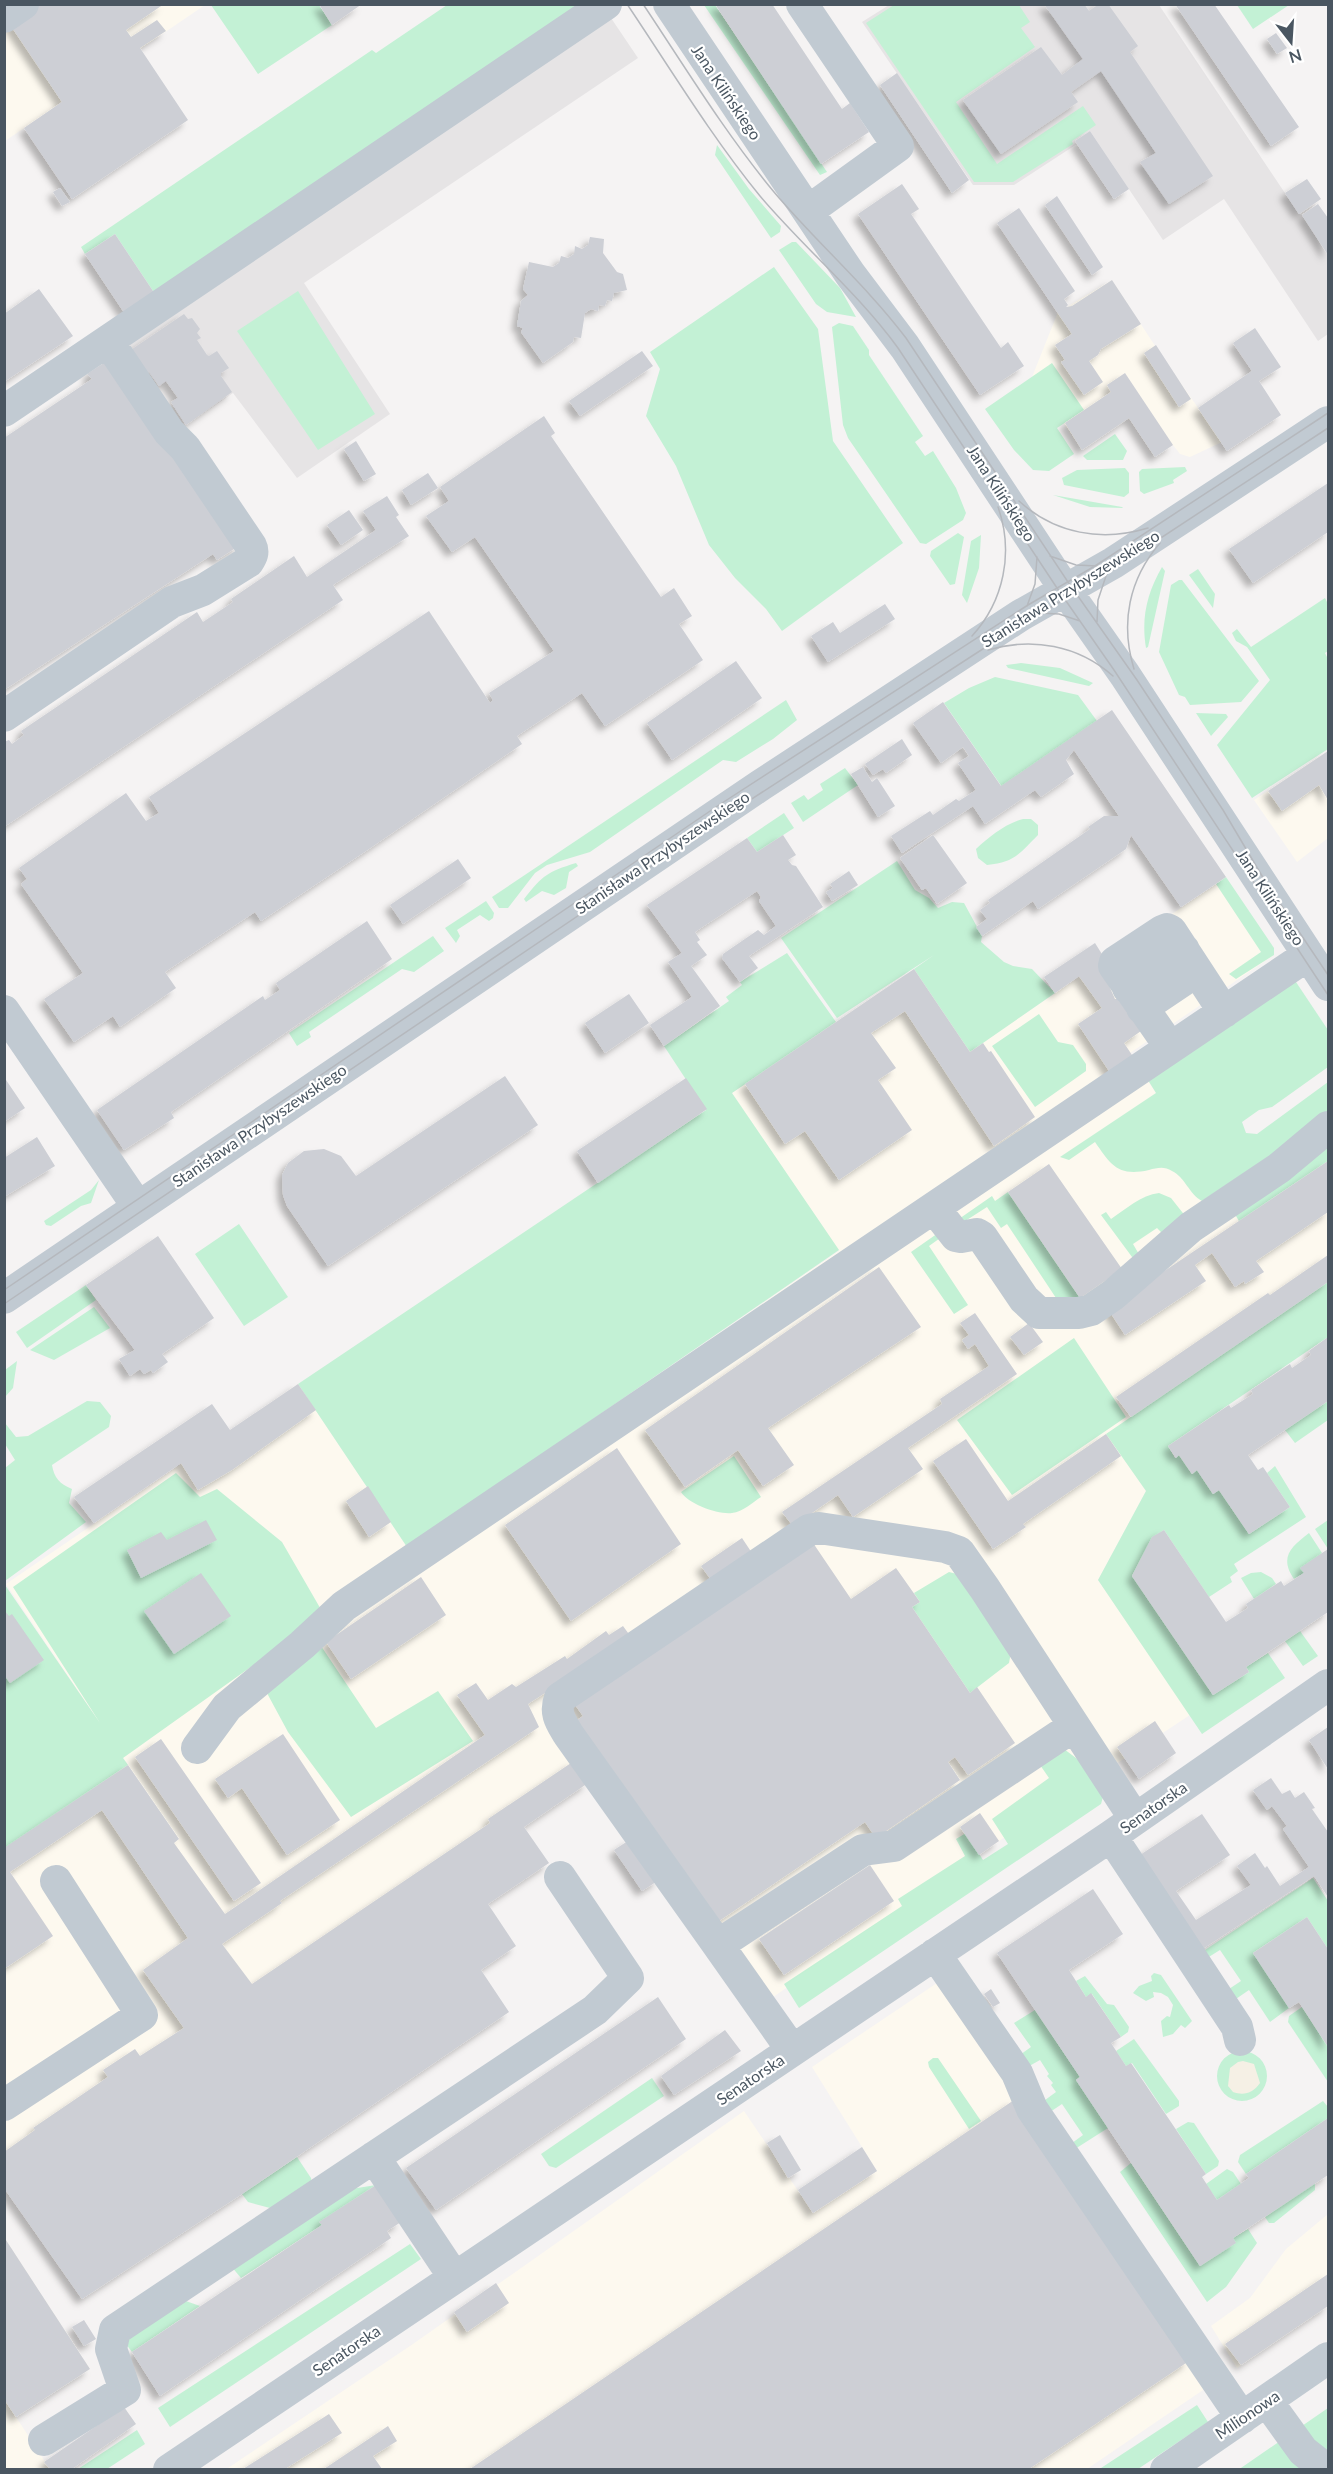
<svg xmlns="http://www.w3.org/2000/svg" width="1333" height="2474" viewBox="0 0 1333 2474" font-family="Lato,sans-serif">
<defs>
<filter id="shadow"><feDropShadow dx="-5.5" dy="5.5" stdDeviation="3" flood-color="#0004"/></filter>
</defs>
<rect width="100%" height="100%" fill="#f5f3f3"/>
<path fill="#fdf9ef" d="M5,5H205L5,141Z
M1112,280L1161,355L1222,442L1190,457L1180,454L1173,445L1155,457L1129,418L1082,450L1032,377L1058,312Z
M1328,751V838L1297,862L1254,800Z
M1222,880L1274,955L1130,1053L1239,1221L1328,1161V1281L1107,1434L1146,1491L1098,1580L1190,1715L999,1841L750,2013L588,1783L5,2181V1848L128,1765L6,1584L298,1384L407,1547L839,1251L732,1093L914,969L970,1051Z
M940,1981L1206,2388L1087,2469L225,2470L413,2344L744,2111L813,2213L877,2171L812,2067Z
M1328,2214V2306L1237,2368L1211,2326L1250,2298L1286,2249Z
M4,2237L90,2369L16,2417L50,2469H5Z"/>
<path fill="#e6e4e5" d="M889,5H1159L1299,214L1302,215L1328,255V334L1318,341L1224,199L1163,240L1090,131L1075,141L1077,144L1014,185H973L862,22Z
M611,18L638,58L304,283L390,414L297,478L233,393L186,425L171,402L178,398L167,382L159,386L149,372L141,378L122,350Z"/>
<path fill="#c3f1d5" d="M211,5H319L332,25L258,74Z
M447,5H588L155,294L115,234L85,254L81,247L372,50L376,53Z
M704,5H715L827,172L820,175Z
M894,5H1019L1030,22L1021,28L1035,47L956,102L997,164L1083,106L1096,125L1072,141L1073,144L1013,182H974L866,23Z
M1237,5H1289L1253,29Z
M717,145L749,189L781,226L780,232L771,238L715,155Z
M792,242H796L840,288L856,317L827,312L816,304L779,250Z
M774,267L818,329L833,441L903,543L782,631L766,609L735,578L709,545L676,466L646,416L660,369L650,352Z
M298,291L375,414L318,450L237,331Z
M839,323L853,326L869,350V355L923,436L915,442L925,456L933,451L956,488L966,513L963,520L926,544L920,543L848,438L843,425L832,327Z
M1052,363L1084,410L1057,428L1074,454L1049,471L1033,470L1014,450L985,409Z
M1115,434L1127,451L1123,460H1087L1083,456Z
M1185,467L1187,471L1173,480L1174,483L1144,494L1140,491L1139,472L1142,469Z
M1125,468L1129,473V493L1124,497L1064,485L1062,478L1077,470Z
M1053,495L1122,507L1123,508L1090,507Z
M958,533L964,537L955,584L950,585L930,556L931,551Z
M981,535L979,568L967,603L962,595L971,541Z
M1162,567L1165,571L1148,647L1146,648C1141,618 1147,593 1162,567Z
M1198,569L1215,594L1213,608L1189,575Z
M1179,580H1182L1259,681L1241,702L1190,705L1185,697L1179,695L1159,652L1171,585Z
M1325,598L1328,604V651L1325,653L1328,659V749L1252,798L1217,745L1270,680L1247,647L1236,641L1232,633L1237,629L1251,647Z
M1021,663L1060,668L1093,683L1089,686L1008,668L1006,665Z
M995,677L1078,695L1097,721L1002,787L944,703L969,688Z
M786,700L797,720L773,739L736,762L723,760L590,852L547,865L535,873L508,908H499L492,897Z
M1196,713L1226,714L1228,717L1211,736Z
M845,768L858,785L803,822L791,803L804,795L808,800L823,790L820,784Z
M784,813L794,828L757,852L747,838Z
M1023,819H1031L1038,825V835C1019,854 1015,862 987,865L978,858L976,849C989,837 1005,824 1023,819Z
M897,861L915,890L929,898L938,908L952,902L964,903L982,936L981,942L1004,962L1013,966L1032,969L1055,993L970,1052L914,969L934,955L837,1018L781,938Z
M576,863L578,866L569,872L566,888L554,895L542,891L526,902L524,899C543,875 547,872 576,863Z
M1226,877L1274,948V955L1236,979L1229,974L1261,952L1216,884Z
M486,901L494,913L493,918L489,921L480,915L457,930L460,936L456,943L445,928Z
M433,936L444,951L414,972L402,969L309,1032L311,1037L297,1046L289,1033Z
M787,953L836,1022L732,1093L839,1250L407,1547L298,1384L706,1110L664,1046L729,1001L726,997L742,985L740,982Z
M1294,979L1328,1030V1067L1272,1107L1259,1110L1242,1122L1246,1133L1257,1134L1328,1082V1117L1202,1201C1189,1194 1185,1177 1172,1171C1164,1166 1157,1168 1149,1170C1118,1177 1111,1165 1095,1142L1069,1160L1060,1157L1156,1093L1146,1077Z
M1039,1014L1058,1042L1073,1045L1086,1064V1071L1035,1107L992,1046Z
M1328,1137V1161L1239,1221L1233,1211Z
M99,1180L91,1203L81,1206L51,1226L46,1225L44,1221L91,1190Z
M1008,1192L1080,1298L1060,1304L1007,1224L1001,1228L987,1207L959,1225L956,1221L992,1196L995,1201Z
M1159,1193L1171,1198L1186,1217L1162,1233L1157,1228L1133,1244L1140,1256L1135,1261L1101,1215L1106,1212L1111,1219C1126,1209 1141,1195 1159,1193Z
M239,1224L288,1297L244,1326L195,1254Z
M941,1231L943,1236L929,1246L968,1305L954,1314L911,1252Z
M1328,1282V1337L1168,1446L1175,1458L1179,1455L1192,1474L1197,1470L1213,1494L1219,1490L1249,1534L1290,1507L1267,1473L1275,1466L1306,1517L1234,1564L1238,1571L1230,1577L1232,1582L1209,1597L1164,1530L1152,1538L1132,1576L1213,1695L1249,1672L1246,1667L1268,1653L1285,1678L1202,1734L1098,1580L1146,1491L1106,1434Z
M86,1285L96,1300L27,1348L16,1332Z
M94,1307L110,1328L54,1360L30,1350Z
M1074,1338L1126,1417L1012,1495L957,1420Z
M17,1361L13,1388L5,1397V1370Z
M87,1401L100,1402L111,1416L109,1427L52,1465C54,1478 60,1484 72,1489L69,1503L86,1522L5,1581V1468L15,1460L5,1444V1423L16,1437L28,1436Z
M1328,1401V1420L1295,1443L1285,1430Z
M734,1456L761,1497C753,1502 743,1512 732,1513C719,1515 688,1504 681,1492Z
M176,1473L200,1497L217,1489L282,1542L334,1632L319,1643L376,1728L438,1691L473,1741L351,1817L288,1732L268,1695L260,1665L255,1664L123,1758L128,1765L5,1848V1585L100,1723L13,1587Z
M1328,1520V1549L1315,1529Z
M1309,1533L1322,1553L1304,1573L1294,1579C1279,1557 1291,1547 1309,1533Z
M949,1572L957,1574L1011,1652L1009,1663L970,1693L912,1607L920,1602L914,1593Z
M1261,1572L1272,1578L1276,1584L1254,1599L1241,1578L1251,1573Z
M1300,1631L1318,1656L1303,1666L1285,1641Z
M1064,1749L1080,1761L1103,1797L1101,1804L799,2008L784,1984L902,1906L898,1899L965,1856L956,1839L966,1833L983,1860L1008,1844L992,1819L1049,1778L1038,1762Z
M1313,1878L1328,1901V1949L1307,1917L1253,1953L1289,2008L1270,2022L1249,1990L1233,2001L1226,1991L1241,1981L1220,1950L1204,1960L1199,1954Z
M1154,1973L1161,1975L1192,2021L1185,2028L1181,2025L1173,2034L1163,2037L1161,2021L1167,2016L1170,2017L1173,2005L1168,1997L1161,1993L1153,1992L1154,1997L1146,2001L1133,1993L1139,1986L1152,1981L1151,1976Z
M1085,1976L1107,2004L1114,2005L1129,2027L1128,2032L1121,2037L1092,1994L1086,1997L1076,1981Z
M1302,2007L1328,2047V2082L1288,2022L1289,2016Z
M1035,2010L1080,2077L1076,2080L1108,2128L1075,2149L1068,2146L1083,2135L1062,2104L1047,2114L1041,2103L1056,2092L1051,2085L1053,2083L1047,2076L1049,2074L1040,2060L1024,2069L1017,2057L1031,2047L1014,2023Z
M1134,2039L1179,2101V2106L1166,2114L1132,2063L1126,2066L1116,2051Z
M1217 2076a25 25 0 1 1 50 0a25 25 0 1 1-50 0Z
M933,2058H938L981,2121L969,2129L929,2067L928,2062Z
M652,2078L664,2096L556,2168L549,2166L541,2154Z
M1323,2101L1328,2107V2118L1246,2174L1238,2162L1240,2155Z
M1188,2122L1194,2123L1219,2161L1218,2166L1206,2174L1176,2129Z
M297,2157L311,2178L312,2185L270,2208L248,2202L242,2194Z
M1131,2163L1200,2266L1235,2243L1233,2238L1248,2229L1257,2243L1226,2287L1207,2302L1120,2172Z
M1227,2169L1233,2172L1241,2184L1217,2200L1206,2184Z
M1315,2183V2190L1274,2223H1269L1265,2217Z
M376,2185L320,2222L322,2225L241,2278L231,2266L351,2189Z
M410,2244L421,2259L170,2427L158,2408Z
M183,2300L200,2306L132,2352L123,2340Z
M1197,2405L1208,2422L1138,2469L1098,2470Z
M1328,2408V2469L1238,2470Z
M137,2430L145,2444L107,2469H78Z"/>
<path fill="#f5f0e5" d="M1243,2061L1254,2064L1260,2083C1253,2093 1244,2096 1233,2092L1228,2086L1230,2068L1238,2062Z"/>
<path fill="#cdcfd5" filter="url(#shadow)" d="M35,4H164L126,30L131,37L157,20L166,31L140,48L188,120L72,199L24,128L62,102L9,23Z
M319,4H362L332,25Z
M715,4H772L842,109L850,103L869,132L821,164Z
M1044,4H1084L1089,11L1099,4H1108L1138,46L1130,52L1213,176L1169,204L1140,162L1156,153L1101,71L1071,92L1078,102L1001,154L963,100L1041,47L1062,75L1083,59Z
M1175,4H1214L1299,127L1271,146Z
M1276,33L1287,48L1277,54L1267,39Z
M897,73L969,180L952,193L880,85Z
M1090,131L1129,189L1114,199L1075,141Z
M1307,179L1321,199L1299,214L1285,193Z
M902,184L919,209L911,214L972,305L1001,348L1008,342L1024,366L980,395L858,214Z
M60,188L70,202L62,206L53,192Z
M1057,196L1103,267L1092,275L1045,205Z
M1318,204L1328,218V255L1302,215Z
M1019,208L1075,291L1064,299L1068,305L1066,307L1072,306L1112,280L1141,324L1101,349L1098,355L1089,361L1103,382L1084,395L1061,362L1065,360L1055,345L1072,334L997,223Z
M115,234L155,294L125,314L85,254Z
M590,237L604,239L603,253L617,272L623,274L627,290L614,293L612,301L607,300L605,306L599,305L598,311L591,309L585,313L581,338L574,337L573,342L543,363L521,332L523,328L517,326L521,301L528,295L523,289L529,262L553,267L559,263L561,256L568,258L574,254L575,246L582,249L588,245Z
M39,289L73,336L4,382V314Z
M184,314L188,319L192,318L200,329L197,333L201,338L197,340L207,355L209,356L217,351L229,368L221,373V376L232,392L186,425L171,402L178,398L166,381L159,386L149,372L141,378L125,354Z
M1255,328L1281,367L1259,381L1281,415L1227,451L1198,408L1252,371L1233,343Z
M1156,345L1191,399L1179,407L1144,353Z
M642,351L653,366L580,416L569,401Z
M110,359L240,545L217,560L213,554L4,690V438L92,379L87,374Z
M1125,373L1173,445L1155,457L1129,418L1082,450L1065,423L1111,392L1107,385Z
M544,416L555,433L551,436L661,597L674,588L692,616L679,624L703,660L605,726L582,693L517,736L522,744L366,851L261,921L255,912L165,972L176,988L120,1027L113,1016L74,1042L44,999L83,973L21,884L27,879L19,868L126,793L146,821L159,813L149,797L429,611L490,703L493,700L489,693L554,651L475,537L452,552L426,516L449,501L440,487Z
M356,441L376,474L364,481L344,449Z
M428,473L438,488L411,505L402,490Z
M1328,483V532L1253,583L1229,549Z
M387,496L399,515L396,517L409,536L333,585L343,600L4,827V742L9,740L12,744L24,735L21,731L197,612L203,622L233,602L231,599L294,556L307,577L376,530L363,511Z
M349,510L363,530L341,545L327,525Z
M885,604L895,619L828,662L811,636L833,622L840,633Z
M736,661L762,698L672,760L647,723Z
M943,702L1001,786L1112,710L1226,877L1181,907L1131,835L1126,849L1038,909L1033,901L982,936L976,927L987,919L980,910L990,903L988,900L1090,829L1088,827L1104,816H1119L1074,750L1066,760L1074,774L1041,797L1035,790L985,824L973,806L902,853L891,836L930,811L933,815L956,799L959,801L976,790L958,763L969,756L963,747L941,763L913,723Z
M902,739L912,755L886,773L883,769L873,775L865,764Z
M1328,751V800L1319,785L1282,811L1268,791Z
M863,767L872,782L877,778L895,806L878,817L851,774Z
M783,835L796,855L788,860L792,865L796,866L823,907L749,956L758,968L740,982L722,958L723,954L758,930L764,935L776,926L759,901L761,897L757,891L695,932L700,940L697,942L707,955L691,966L720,1006L664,1046L650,1025L692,997L668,962L682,953L647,905L747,838L757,852Z
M933,835L967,883L937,904L926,888L922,890L900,858Z
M458,859L471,878L403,924L390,905Z
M849,871L858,885L832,901L826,892L833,888L830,884Z
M367,921L392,959L171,1112L174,1118L124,1150L97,1110L263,996L265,1000L280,990L276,983Z
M1095,943L1105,959L1099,963L1115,999H1120L1141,1031L1124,1043L1136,1061L1113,1077L1078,1024L1102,1008L1079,976L1055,993L1044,977Z
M914,969L970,1052L983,1043L989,1052L991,1051L1035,1117L994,1146L905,1011L871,1033L896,1068L878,1080L912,1130L839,1180L805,1131L785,1144L745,1084Z
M629,994L649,1023L605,1053L585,1023Z
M505,1076L538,1125L328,1266L287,1206L283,1195L282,1175L288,1163L304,1151L324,1149L341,1156L356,1176Z
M4,1077L25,1108L4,1122Z
M686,1078L707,1109L598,1183L577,1151Z
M37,1137L55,1166L4,1197V1158Z
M1328,1161V1212L1256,1261L1264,1272L1245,1284L1244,1281L1235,1287L1212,1253L1195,1265L1206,1281L1125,1335L1108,1309Z
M1049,1164L1122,1269L1080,1298L1008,1192Z
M158,1236L214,1318L162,1354L168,1362L153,1373L151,1370L144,1374L140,1369L130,1376L119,1359L135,1350L86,1285Z
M1328,1255V1282L1131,1417L1116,1397L1268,1293L1270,1295Z
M879,1267L921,1327L768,1428L794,1465L763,1486L738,1450L685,1487L645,1430Z
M975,1313L1017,1374L908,1448L923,1469L853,1517L838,1495L793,1526L782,1512L942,1404L940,1399L989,1366L975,1344L968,1349L962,1340L969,1335L960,1323Z
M1029,1323L1043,1342L1024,1355L1010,1337Z
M1328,1337V1401L1248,1455L1258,1470L1263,1467L1290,1507L1249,1534L1219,1490L1213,1494L1197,1470L1192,1474L1179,1455L1176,1458L1168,1446L1229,1405L1231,1408L1253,1394L1251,1390L1290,1364L1292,1368L1311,1355L1309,1351Z
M298,1384L316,1410L232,1470L198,1490L181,1463L94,1523L74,1497L212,1404L230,1430Z
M1106,1434L1121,1456L1023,1524L1026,1527L993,1549L933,1461L966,1439L1008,1501Z
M617,1448L681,1544L571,1621L505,1525Z
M368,1486L391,1522L369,1537L346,1501Z
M206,1520L217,1540L141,1578L127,1550L161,1532L167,1540Z
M1164,1530L1226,1622L1248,1608L1246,1604L1281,1581L1284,1586L1304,1573L1300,1568L1328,1549V1612L1246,1667L1249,1672L1213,1695L1132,1576L1152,1537Z
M809,1537L851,1599L896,1568L920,1602L912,1607L970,1693L977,1687L1015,1743L968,1775L955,1757L948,1762L960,1780L876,1838L865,1822L719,1921L576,1721L583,1716L571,1699Z
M742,1538L752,1553L712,1581L701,1566Z
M201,1573L231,1616L174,1654L144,1611Z
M421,1577L446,1615L351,1679L326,1642Z
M4,1610L9,1616L12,1614L44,1660L10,1683L4,1675Z
M623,1626L631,1637L528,1704L539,1727L280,1901L282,1903L222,1944L252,1984L490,1823L488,1819L574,1761L588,1783L524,1827L549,1863L488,1904L516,1946L481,1970L509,2012L242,2194L82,2299L4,2188V2152L35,2130L33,2128L108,2077L103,2070L135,2049L140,2056L184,2028L143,1970L188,1938L102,1810L10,1872L53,1936L4,1969V1848L128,1765L179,1839L174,1843L225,1914L485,1735L457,1695L476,1683L488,1700L512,1684L516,1687L565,1656L567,1659L606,1631L609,1635Z
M1155,1721L1176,1753L1139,1779L1117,1747Z
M1328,1727V1769L1309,1740Z
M283,1734L340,1820L287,1855L242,1788L228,1798L215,1779Z
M161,1739L261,1883L234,1901L135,1757Z
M1271,1778L1282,1794L1290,1790L1295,1798L1304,1792L1315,1808L1312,1809L1328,1832V1897L1314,1876L1201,1950L1137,1857L1202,1814L1230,1855L1176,1891L1196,1920L1251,1885L1237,1866L1255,1853L1265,1868L1267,1866L1280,1886L1309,1867L1283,1829L1287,1826L1272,1806L1267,1810L1253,1790Z
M980,1813L999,1841L979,1855L960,1827Z
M631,1839L659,1880L642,1891L614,1850Z
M870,1865L894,1901L784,1975L759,1939Z
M1093,1889L1123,1934L1069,1970L1086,1997L1091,1993L1121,2037L1111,2043L1126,2066L1131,2063L1206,2174L1202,2177L1217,2200L1249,2178L1246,2174L1328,2118V2175L1233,2238L1236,2243L1200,2266L1076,2080L1080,2077L997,1953Z
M1307,1917L1328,1949V2047L1299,2002L1289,2008L1253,1953Z
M991,1989L1000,2003L993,2007L984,1994Z
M658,1997L686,2039L436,2210L406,2168Z
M725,2030L741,2051L674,2095L661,2076Z
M1014,2100L1189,2361L1029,2469H470Z
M780,2135L801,2170L788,2178L767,2143Z
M862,2147L877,2171L813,2213L798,2190Z
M376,2185L401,2222L387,2231L391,2238L160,2396L132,2352L322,2225L319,2222Z
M4,2237L90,2369L16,2417L4,2399Z
M1328,2274V2306L1241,2365L1225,2344Z
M496,2283L509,2303L467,2332L454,2312Z
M84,2320L96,2339L84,2346L72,2327Z
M124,2407L136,2424L72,2469H50L44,2462Z
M329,2414L342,2433L285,2469H243Z
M388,2426L397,2441L373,2456L382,2469H324Z"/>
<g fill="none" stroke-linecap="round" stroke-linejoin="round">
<path stroke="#c1cad2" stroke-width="32" d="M669,4L850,274L905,347L1062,585L1125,675L1328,985
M802,4L898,146L808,211
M4,17L23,4
M4,411L606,4
M4,716L172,602L203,590L248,562C252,556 254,552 251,546L185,448L169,432L108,341
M1128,988L1184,950
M1142,1008L1197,971
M4,1011L138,1207
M1170,1047L1114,966L1115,962L1162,931L1167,929L1171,931L1224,1012
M934,1208L956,1236L961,1237L977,1234L982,1237L1024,1299L1039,1313H1079L1091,1310L1113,1295L1191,1227L1279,1168L1328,1127
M4,1298L761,785L1021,615L1113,563L1328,422
M1074,1726L894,1846L863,1850L718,1945L568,1734C561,1722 554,1713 560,1698L809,1530L819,1528L945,1547L959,1552L985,1589L1135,1819
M197,1748L227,1707L302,1645L344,1606L1308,955
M1111,1836L1237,2027L1240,2040
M718,1945L792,2050
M935,1954L1017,2073L1032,2109L1242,2418
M4,2105L142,2015L56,1881
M374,2157L454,2277
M1267,2401L1303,2451L1327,2470
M44,2440L125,2390L111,2349L115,2330L595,2010L628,1978L560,1877
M169,2470L1111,1836L1328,1685
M1166,2470L1328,2358"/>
<path stroke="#b5b8bd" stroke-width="1.5" d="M627,4C670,68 711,136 760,196C804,248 858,293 898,348L1057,588L1114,670L1328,995
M643,4C685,67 725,133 774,192C816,242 866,285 906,338L1068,582L1137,680L1223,810L1265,881L1328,975
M1019,501C1055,534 1102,542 1148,528
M1050,556L1076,565L1097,566
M1027,606L1035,584L1037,557
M1039,613L1059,614L1080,621
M1097,622L1098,600L1107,573
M972,636C1004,601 1014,552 998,507
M988,650C1032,637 1078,645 1113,676
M1134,669C1120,623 1129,579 1160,543
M4,1290L719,805L1028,605L1095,566L1328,413
M4,1304L727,815L992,643L1106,574L1328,428"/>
</g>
<g text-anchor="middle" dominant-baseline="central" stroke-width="4.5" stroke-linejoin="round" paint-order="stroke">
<g font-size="16" fill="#4a5661" stroke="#fff">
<text transform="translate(727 92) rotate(56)">Jana Kilińskiego</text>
<text transform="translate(1002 493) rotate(57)">Jana Kilińskiego</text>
<text transform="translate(1070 588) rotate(-32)">Stanisława Przybyszewskiego</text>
<text transform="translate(662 852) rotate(-34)">Stanisława Przybyszewskiego</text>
<text transform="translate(1271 897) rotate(57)">Jana Kilińskiego</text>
<text transform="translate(259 1125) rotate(-34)">Stanisława Przybyszewskiego</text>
<text transform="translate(1153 1807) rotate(-35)">Senatorska</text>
<text transform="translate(750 2079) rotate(-34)">Senatorska</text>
<text transform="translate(346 2350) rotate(-34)">Senatorska</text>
<text transform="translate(1247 2414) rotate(-34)">Milionowa</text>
</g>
</g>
<rect width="1333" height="2474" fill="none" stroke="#4a5661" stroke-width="12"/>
<g transform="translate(1291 42) rotate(163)" stroke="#ffffff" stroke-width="4.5" paint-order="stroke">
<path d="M0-4.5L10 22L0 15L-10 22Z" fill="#4a5661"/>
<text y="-9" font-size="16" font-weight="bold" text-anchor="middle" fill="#4a5661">N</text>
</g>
</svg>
